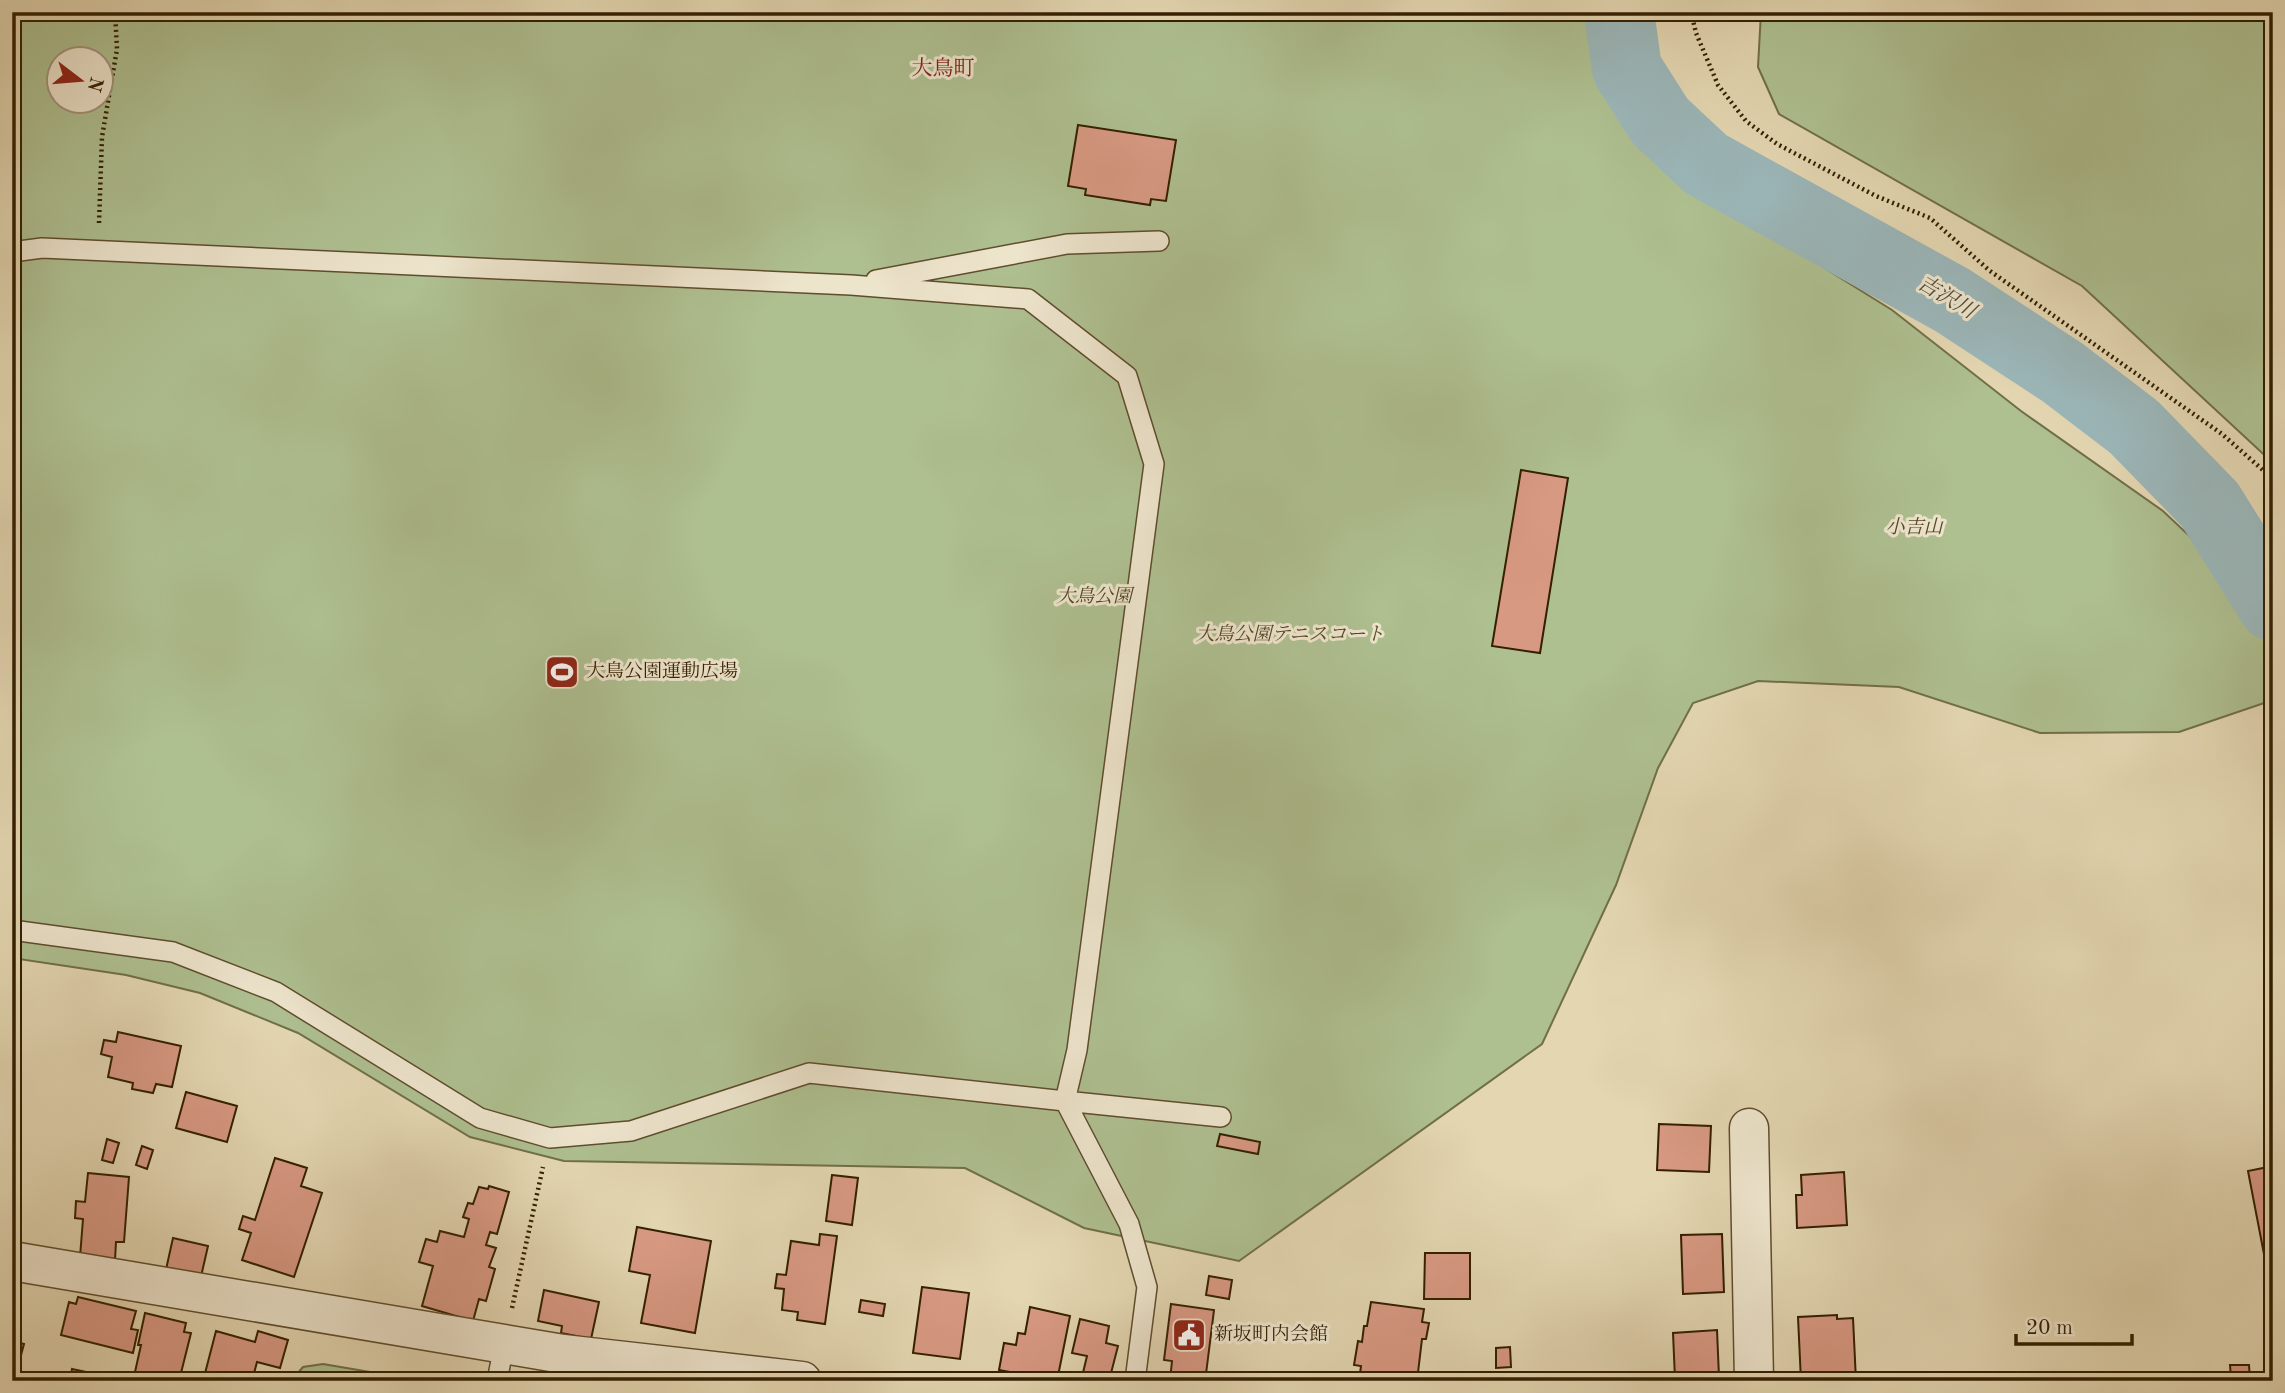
<svg xmlns="http://www.w3.org/2000/svg" width="2285" height="1393" viewBox="0 0 2285 1393" font-family="'Old Standard TT','Noto Serif JP',serif">
<rect width="100%" height="100%" fill="#e3d6b1"/>
<filter id="stains"><feTurbulence type="fractalNoise" baseFrequency=".00286" numOctaves="4"/><feColorMatrix values="0 0 0 0 .2 0 0 0 0 .09 0 0 0 0 .02 0 0 0 .5 -.17"/></filter>
<radialGradient id="worn" r=".72"><stop offset=".6" stop-color="#630" stop-opacity="0"/><stop offset="1" stop-color="#630" stop-opacity=".3"/></radialGradient>
<path fill="#aebf90" stroke="#706f48" stroke-width="2" fill-rule="evenodd" d="M12,12H1583L1587,15L1613,91L1691,185L1892,310L2021,411L2163,511L2234,578L2270,643L2273,700L2179,732L2040,733L1899,687L1758,681L1693,703L1658,768L1616,885L1542,1044L1239,1261L1084,1228L965,1168L564,1161L470,1137L298,1033L200,993L126,975L12,958ZM60,60H102V102H60Z
M1761,12H2273V463L2082,286L1779,114L1758,67Z
M323,1364L423,1381H291L303,1367Z"/>
<g fill="none" stroke-linecap="round" stroke-linejoin="round">
<path stroke="#9bb6b8" stroke-width="70" d="M1619,12L1627,69L1660,121L1706,164L1952,300L2062,372L2134,427L2210,505L2273,606"/>
</g>
<path fill="#d89983" stroke="#331f01" stroke-width="2" d="M1078,125L1176,140L1166,201L1151,199L1150,205L1085,195L1086,189L1068,186Z
M1521,470L1568,478L1540,653L1492,646Z
M118,1032L181,1046L172,1087L156,1084L153,1093L132,1089L133,1083L108,1077L112,1057L101,1054L104,1040L116,1042Z
M186,1092L237,1106L227,1142L176,1128Z
M1659,1124L1711,1126L1709,1172L1657,1170Z
M1220,1134L1260,1142L1258,1154L1217,1146Z
M107,1139L119,1143L113,1163L102,1160Z
M142,1146L153,1150L147,1169L136,1165Z
M275,1158L307,1168L301,1186L322,1193L294,1277L242,1260L251,1233L239,1229L243,1216L255,1220Z
M2273,1166V1301L2248,1171Z
M1844,1172L1847,1225L1797,1228L1796,1195H1802L1801,1175Z
M88,1173L129,1177L124,1242H116L115,1260L80,1257L83,1219L75,1218L76,1201L85,1202Z
M832,1175L858,1178L852,1225L826,1221Z
M489,1186L509,1192L497,1234L490,1232L486,1245L496,1248L489,1267L495,1269L486,1301L479,1299L473,1321L422,1306L433,1266L419,1262L426,1239L437,1242L440,1231L464,1237L469,1219L463,1217L468,1203L473,1204L479,1187L488,1189Z
M637,1227L711,1241L695,1333L641,1323L650,1275L629,1271Z
M820,1234L837,1236L825,1324L797,1320L798,1312L782,1310L784,1289L775,1288L777,1274L786,1275L791,1241L819,1245Z
M1722,1234L1724,1292L1683,1294L1681,1235Z
M173,1238L208,1246L200,1281L165,1274Z
M1425,1253H1470V1299H1424Z
M1209,1276L1232,1280L1229,1299L1206,1295Z
M922,1287L969,1293L960,1359L913,1353Z
M544,1290L599,1302L591,1339L561,1333L562,1326L538,1321Z
M78,1297L136,1311L131,1329L138,1330L133,1353L61,1335L69,1302L76,1304Z
M861,1300L885,1304L883,1316L859,1312Z
M1371,1302L1424,1309L1422,1322L1429,1323L1426,1339H1422L1417,1381H1359L1361,1366L1354,1365L1358,1341L1362,1342L1364,1326H1367Z
M1171,1304L1214,1310L1206,1374L1195,1373L1194,1381L1170,1380L1172,1361L1164,1360Z
M1030,1307L1070,1316L1057,1381L999,1370L1004,1343L1016,1345L1018,1333L1025,1334Z
M145,1313L186,1323L184,1332L191,1333L179,1381H133L141,1345H138Z
M1837,1315V1319L1853,1318L1856,1381H1801L1798,1317Z
M1080,1319L1109,1326L1106,1343L1118,1346L1109,1381H1081L1087,1356L1072,1353Z
M1717,1330L1719,1377L1675,1379L1673,1333Z
M216,1331L255,1342L258,1331L288,1340L280,1368L257,1362L252,1381H203Z
M12,1341L24,1344L14,1381H12Z
M1510,1347L1511,1367L1496,1368V1348Z
M2230,1365H2249L2250,1381H2184V1379L2231,1378Z
M72,1369L96,1374L95,1381H70Z"/>
<g fill="none" stroke-linecap="round" stroke-linejoin="round">
<g stroke="#5f4d2d" stroke-width="22">
<path id="lane" d="M12,252L42,248L851,285L1028,299L1127,376L1154,464L1077,1050L1065,1101L809,1073L631,1131L550,1138L480,1118L276,992L173,952L12,930
M876,280L1067,244L1159,241
M1065,1101L1129,1224L1147,1287L1135,1381
M1065,1101L1221,1117
M497,1381L504,1345"/>
</g>
<g stroke="#5f4d2d" stroke-width="41">
<path id="street" d="M1749,1128L1754,1381
M12,1261L563,1354L802,1381"/>
</g>
<path stroke="#331f01" stroke-width="4.5" stroke-dasharray="2 3.5" stroke-linecap="butt" d="M1691,12L1696,33L1718,85L1746,121L1777,144L1876,196L1930,218L1990,271L2222,434L2273,479
M99,223L102,137L117,49L115,12
M512,1308L543,1167"/>
<use href="#lane" stroke="#ede4cc" stroke-width="19"/>
<use href="#street" stroke="#ede4cc" stroke-width="38"/>
</g>
<defs>
<g id="stadium-square" transform="scale(1.75)"><rect x="-9" y="-9" width="18" height="18" rx="4" fill="#8f2418" stroke="#ede4cc"/><path d="M0-5a6.5 5 0 1 0 0 10a6.5 5 0 1 0 0-10ZM-3.5-1.8h7v3.6h-7Z" fill="#fff"/></g>
<g id="civic-square" transform="scale(1.75)"><rect x="-9" y="-9" width="18" height="18" rx="4" fill="#8f2418" stroke="#ede4cc"/><path d="M-.6-6.5H3V-4.5H.6V-3L4-1V1h2V6H-6V1h2V-1L-.6-3ZM-1.2 2.5V6h2.4V2.5Z" fill="#fff"/></g>
</defs>
<g fill-rule="evenodd">
<use href="#stadium-square" x="562" y="672"/>
<use href="#civic-square" x="1189" y="1335"/>
</g>
<g text-anchor="middle" dominant-baseline="central" stroke-width="6" stroke-linejoin="round" paint-order="stroke">
<g font-size="19" font-style="italic" fill="#524725" stroke="#ede4cc">
<text x="1914" y="528">小吉山</text>
<text x="1094" y="597">大鳥公園</text>
<text x="1290" y="635">大鳥公園テニスコート</text>
</g>
<g font-size="19" fill="#331f01" stroke="#ede4cc" text-anchor="start">
<text x="586" y="672">大鳥公園運動広場</text>
<text x="1214" y="1335">新坂町内会館</text>
</g>
<g font-size="21" fill="#7a1f14" stroke="#ede4cc">
<text x="943" y="69">大鳥町</text>
</g>
<g font-size="21" font-style="italic" fill="#524c38" stroke="#ede4cc">
<text transform="translate(1946 298) rotate(31)">吉沢川</text>
</g>
</g>
<rect width="2285" height="1393" fill="none" stroke="#e3d6b1" stroke-width="42"/>
<rect x="14" y="14" width="2257" height="1365" fill="none" stroke="#331f01" stroke-width="3.5"/>
<rect x="21" y="21" width="2243" height="1351" fill="none" stroke="#331f01" stroke-width="2"/>
<g transform="translate(80 80) rotate(106)"><circle r="33" fill="#ede4cc" stroke="#a3957b" stroke-width="2"/>
<path d="M0-5L12 26L0 18L-12 26Z" fill="#8f2418"/>
<text y="-10" font-size="19" font-weight="bold" text-anchor="middle" fill="#331f01">N</text>
</g>
<path d="M2016 1334v10h116v-10" fill="none" stroke="#331f01" stroke-width="3.5"/>
<text x="2026" y="1334" font-size="21" fill="#331f01" stroke="#ede4cc" stroke-width="5" paint-order="stroke">20 m</text>
<rect width="100%" height="100%" filter="url(#stains)"/>
<rect width="100%" height="100%" fill="url(#worn)"/>
</svg>
